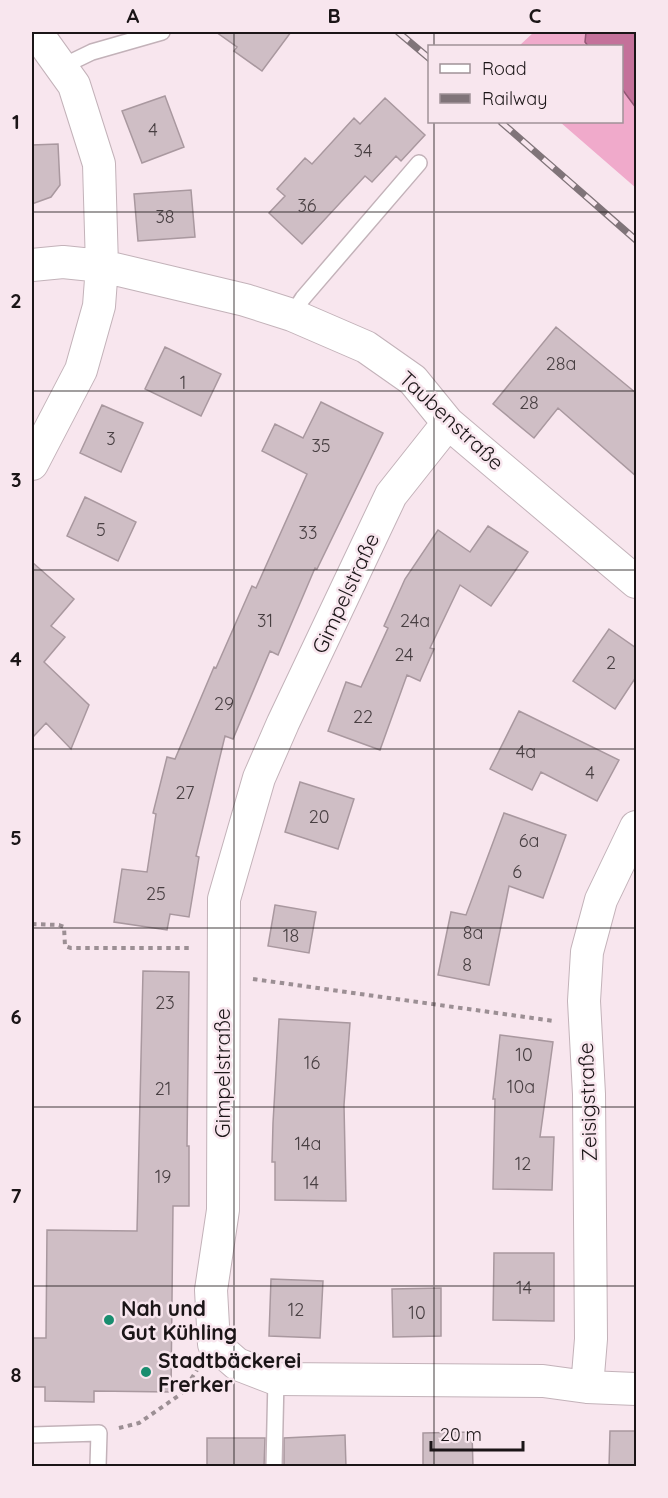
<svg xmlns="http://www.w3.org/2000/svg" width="668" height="1498" viewBox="0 0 668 1498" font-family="Quicksand,sans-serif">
<rect width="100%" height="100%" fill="#f8e6ee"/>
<path fill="#f0aacb" d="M534,32H636V188L560,122H622V46H519Z"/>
<path fill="#c4719a" stroke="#915573" stroke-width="1.5" d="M586,32H636V108L622,89V46H588L585,42Z"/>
<path fill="#cfbec5" stroke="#a9989f" stroke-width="1.5" d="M216,32H291L262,71L234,51L237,47Z
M165,96L184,147L142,163L122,111Z
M385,98L425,135L401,161L396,156L372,182L365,176L302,244L269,213L285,196L277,189L305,158L312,164L354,118L360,124Z
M58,144L60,185L51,197L32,204V145Z
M191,190L195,237L138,241L134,194Z
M556,327L636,393V476L558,408L534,438L493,404Z
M165,347L221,374L201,416L145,389Z
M321,402L383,433L317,569L315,568L278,655L270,651L233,739L225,736L196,856L199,857L189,917L170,914L167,930L114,922L122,869L147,872L156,814L153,813L167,757L175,759L214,667L216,668L252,586L256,588L307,474L262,451L275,424L303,438Z
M102,405L143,423L121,472L80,453Z
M85,497L136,522L118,561L67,536Z
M488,526L528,552L491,606L460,585L430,648L434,649L420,681L407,675L380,750L328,731L346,682L361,687L388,628L384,626L405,579L438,530L470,552Z
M32,562L74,599L51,626L65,637L44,662L89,705L71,749L46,723L32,738Z
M609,629L636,648V677L615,709L573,681Z
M519,711L619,760L597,801L541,772L532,790L490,769Z
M300,782L354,799L338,849L285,832Z
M504,813L566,835L543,898L509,886L489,985L438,975L451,912L466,915Z
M275,905L316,912L309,953L268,946Z
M143,971L189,972L187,1146H189V1206H173L171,1392L94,1391V1402L45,1401V1387H32V1338H46L47,1230L137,1231Z
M279,1019L350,1023L344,1105L346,1201L275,1200V1162H272L273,1123Z
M500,1035L553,1042L540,1137H554L552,1190L493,1189L495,1099H493Z
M494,1253H554V1321L493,1320Z
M271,1279L323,1281L320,1338L269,1336Z
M441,1288V1336L393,1337L392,1289Z
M610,1431H636V1467H609Z
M472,1432L473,1467H423V1433Z
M345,1435L346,1467H284V1438Z
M207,1438H265L264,1467H207Z"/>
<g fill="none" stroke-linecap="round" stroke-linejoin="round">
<g stroke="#c3b2b9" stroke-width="18">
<path id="service" d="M61,67L92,52L162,32
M292,315L303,298L419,163
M32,1435L99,1433L98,1466
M274,1466L276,1379"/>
</g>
<g stroke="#c3b2b9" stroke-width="34">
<path id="minor" d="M32,265L63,262L102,266L245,300L292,315L366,347L413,380L448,423L636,582
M448,423L391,495L283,723L259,778L224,899L223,1210L211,1290L214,1344L237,1364L276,1379L543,1381L587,1387L636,1389
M32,464L81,370L99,306L102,266L99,164L74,85L36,32
M587,1387L591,1339L589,1094L584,1001L587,952L601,900L636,827"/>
</g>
<path stroke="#9c8f94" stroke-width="4" stroke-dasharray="4.5 4.5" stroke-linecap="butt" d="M32,924L59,925L64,927L65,946L71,948H192
M253,979L554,1021
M119,1428L139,1423L181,1394L197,1370"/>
<use href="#service" stroke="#fff" stroke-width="15"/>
<use href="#minor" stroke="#fff" stroke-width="32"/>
<g stroke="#807479" stroke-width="7">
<path id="rail" d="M398,32L430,59
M501,122L636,240"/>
</g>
<use href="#rail" stroke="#f8e6ee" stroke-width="4.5" stroke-dasharray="14" stroke-linecap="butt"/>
</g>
<path fill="none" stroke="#1b1517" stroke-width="1.5" stroke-opacity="0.55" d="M234,32V1466M434,32V46M434,122V1466M32,212H636M32,391H636M32,570H636M32,749H636M32,928H636M32,1107H636M32,1286H636"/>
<g fill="#198d6f" stroke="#f8e6ee" stroke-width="2">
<circle cx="109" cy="1320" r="6"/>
<circle cx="146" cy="1372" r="6"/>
</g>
<g text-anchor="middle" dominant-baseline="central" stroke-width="5" stroke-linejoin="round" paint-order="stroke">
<g font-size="18" fill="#483f42">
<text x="153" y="129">4</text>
<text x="363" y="150">34</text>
<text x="307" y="205">36</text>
<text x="165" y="216">38</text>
<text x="561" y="363">28a</text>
<text x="183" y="382">1</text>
<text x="529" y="402">28</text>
<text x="111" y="438">3</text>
<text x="321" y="445">35</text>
<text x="101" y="529">5</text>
<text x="308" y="532">33</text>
<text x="265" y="620">31</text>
<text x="415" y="620">24a</text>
<text x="404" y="654">24</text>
<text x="611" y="662">2</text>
<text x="224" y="703">29</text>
<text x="363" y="716">22</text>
<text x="526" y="751">4a</text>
<text x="590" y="772">4</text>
<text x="185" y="792">27</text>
<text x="319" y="816">20</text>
<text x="529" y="840">6a</text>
<text x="517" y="871">6</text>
<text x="156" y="893">25</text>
<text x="473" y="932">8a</text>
<text x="291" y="935">18</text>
<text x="467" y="964">8</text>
<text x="165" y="1002">23</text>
<text x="524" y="1054">10</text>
<text x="312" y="1062">16</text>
<text x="521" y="1086">10a</text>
<text x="163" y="1088">21</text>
<text x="308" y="1143">14a</text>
<text x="523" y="1163">12</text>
<text x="163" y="1176">19</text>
<text x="311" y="1182">14</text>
<text x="524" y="1287">14</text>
<text x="296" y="1309">12</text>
<text x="417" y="1312">10</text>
</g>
<g font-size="21" fill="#1b1517" stroke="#f8e6ee">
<text transform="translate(452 420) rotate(43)">Taubenstraße</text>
<text transform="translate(345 593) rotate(-65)">Gimpelstraße</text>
<text transform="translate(222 1073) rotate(-90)">Gimpelstraße</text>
<text transform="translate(587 1102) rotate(-92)">Zeisigstraße</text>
</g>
<g font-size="21" font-weight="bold" fill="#1b1517" stroke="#f8e6ee" text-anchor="start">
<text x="121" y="1308">Nah und<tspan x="121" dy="24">Gut Kühling</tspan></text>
<text x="158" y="1360">Stadtbäckerei<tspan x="158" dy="24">Frerker</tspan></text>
</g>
</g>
<rect width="668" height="1498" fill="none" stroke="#f8e6ee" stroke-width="66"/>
<rect x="428" y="45" width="195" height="78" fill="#f8e6ee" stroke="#a09298" stroke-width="1.5"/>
<rect x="440" y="64" width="30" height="9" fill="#ffffff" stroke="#a09298" stroke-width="1.5"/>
<text x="482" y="75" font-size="18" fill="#1b1517">Road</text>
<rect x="440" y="94" width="30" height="9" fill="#807479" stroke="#a09298" stroke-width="1.5"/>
<text x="482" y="105" font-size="18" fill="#1b1517">Railway</text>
<path d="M431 1441v9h92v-9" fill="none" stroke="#1b1517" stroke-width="3"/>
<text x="440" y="1441" font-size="18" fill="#1b1517" stroke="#f8e6ee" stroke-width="4.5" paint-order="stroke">20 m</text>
<rect x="33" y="33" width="602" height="1432" fill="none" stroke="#1b1517" stroke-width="2"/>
<g font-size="20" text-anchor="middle" font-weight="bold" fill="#1b1517">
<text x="133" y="23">A</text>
<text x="334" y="23">B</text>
<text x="535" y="23">C</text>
<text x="16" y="129">1</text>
<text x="16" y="308">2</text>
<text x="16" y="487">3</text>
<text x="16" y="666">4</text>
<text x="16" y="845">5</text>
<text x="16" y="1024">6</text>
<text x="16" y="1203">7</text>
<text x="16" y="1382">8</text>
</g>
</svg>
